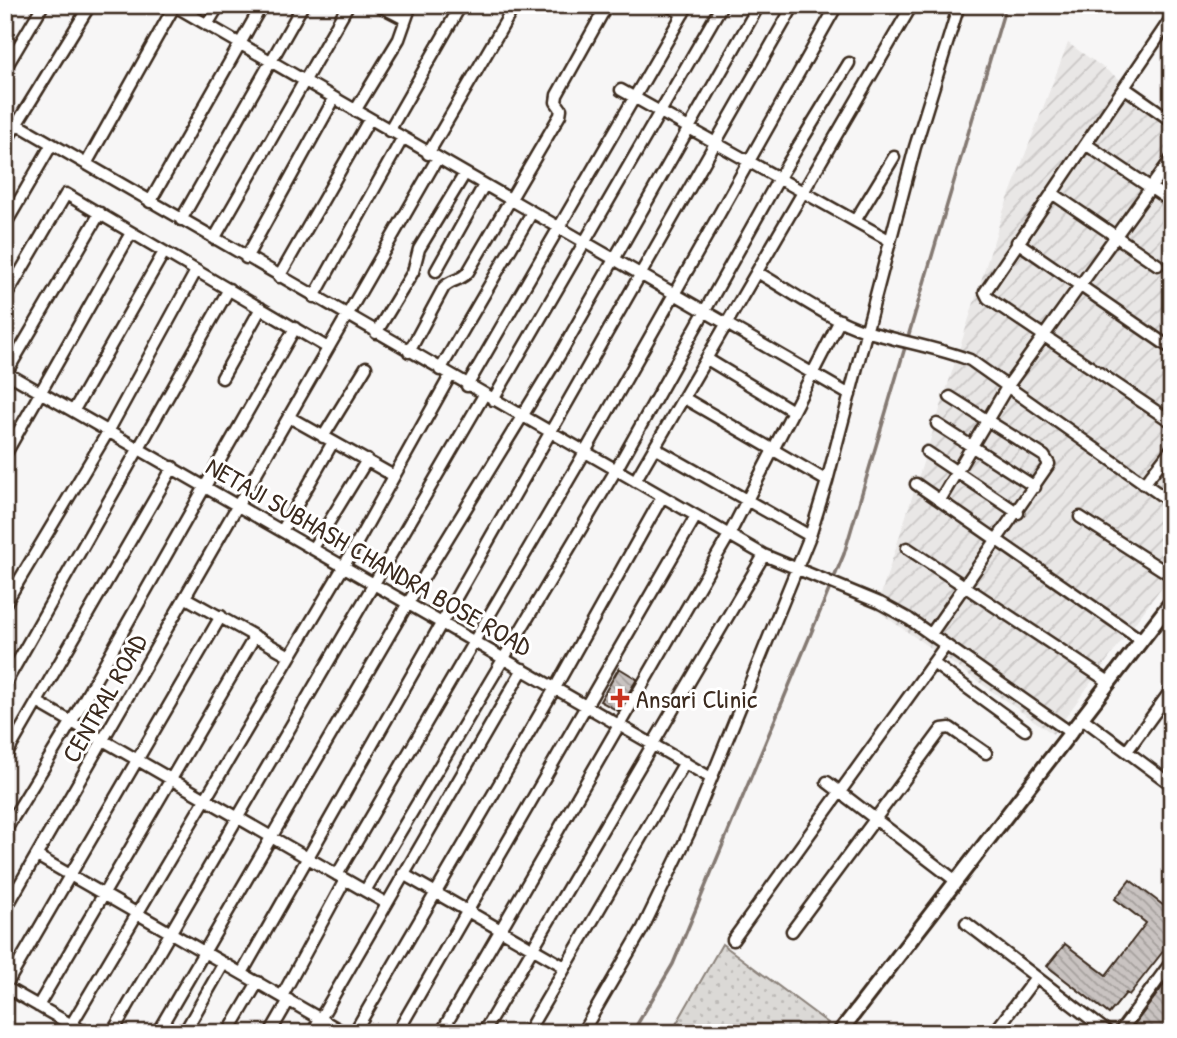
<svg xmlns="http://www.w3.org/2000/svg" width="1177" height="1038" viewBox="0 0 1177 1038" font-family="'Patrick Hand',sans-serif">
<defs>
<pattern id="industrial-furrows" width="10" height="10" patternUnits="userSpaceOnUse" patternTransform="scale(1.75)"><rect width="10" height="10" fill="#e9e7e6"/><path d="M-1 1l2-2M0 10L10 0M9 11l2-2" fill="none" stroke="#c9c6c5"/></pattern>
<pattern id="grass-dots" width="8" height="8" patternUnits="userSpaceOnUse" patternTransform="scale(1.75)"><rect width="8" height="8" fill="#dbd9d6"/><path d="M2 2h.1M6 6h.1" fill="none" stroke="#bdbab7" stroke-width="1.8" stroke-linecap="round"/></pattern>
<pattern id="building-back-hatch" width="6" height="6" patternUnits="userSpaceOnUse" patternTransform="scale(1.75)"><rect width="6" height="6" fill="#c9c3c1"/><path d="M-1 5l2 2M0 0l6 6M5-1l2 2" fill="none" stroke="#a49f9c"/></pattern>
</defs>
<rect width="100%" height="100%" fill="#f7f6f6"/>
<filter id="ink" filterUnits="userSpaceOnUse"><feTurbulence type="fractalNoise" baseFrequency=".0143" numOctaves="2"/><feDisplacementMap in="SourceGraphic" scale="14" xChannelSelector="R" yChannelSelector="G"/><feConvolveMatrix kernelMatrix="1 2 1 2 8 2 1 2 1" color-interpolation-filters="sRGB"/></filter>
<g filter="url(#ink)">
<path fill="url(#industrial-furrows)" d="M1068,43L1172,116V573L1053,734L876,610L1003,212Z"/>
<path fill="url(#grass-dots)" stroke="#8b827a" stroke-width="2" d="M722,944L828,1023L821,1033H671Z"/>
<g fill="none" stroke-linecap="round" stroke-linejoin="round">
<path stroke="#847972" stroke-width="3.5" d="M632,1033L673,964L844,554L1006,5"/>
</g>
<path fill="url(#building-back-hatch)" stroke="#3b2a1e" stroke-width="2" d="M619,668L637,679L618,711L600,701Z
M1130,880L1172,912V940L1129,995L1126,993L1109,1014L1047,966L1065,944L1106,975L1146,923L1115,899Z
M1172,974V1021L1163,1033H1136L1131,1029Z"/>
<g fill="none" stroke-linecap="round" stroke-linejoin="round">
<g stroke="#3b2a1e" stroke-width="15">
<path id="minor" d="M173,5L850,395
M378,5L405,19
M589,5L603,13
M667,5L683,14
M1172,17L985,292L988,298L1172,422
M207,25L219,5
M5,69L43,5
M1125,88L1172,121
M621,90L889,240
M355,111L399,39L411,5
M5,117L764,555L880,603L909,619L1071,733
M389,131L461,5
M5,143L90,5
M1087,145L1172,202
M428,154L515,5
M86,164L175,5
M1052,193L1158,265
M150,202L262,5
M181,220L303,5
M855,221L894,157
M5,225L52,144
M214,239L348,5
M1017,242L1172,349
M246,258L334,99
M436,271L483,187
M757,272C792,292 828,319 866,331C901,342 936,347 970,360L1172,503
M279,277L369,120
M314,297L402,139
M5,298L66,194L328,348
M376,333L413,272L419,249L464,175
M409,352L444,287C452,279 461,281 468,272L560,115L561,109L556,102L557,95L607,5
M707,359L793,411
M440,370L531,214
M5,372L711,778
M5,375L100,213
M222,378L261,308
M467,386L688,5
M684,398L827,481
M493,400L722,5
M74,410L164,252
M289,417L394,476
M937,424L1035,487
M323,437L366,367
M655,448L810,536
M927,452L1018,513
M5,455L131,233
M635,481L912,5
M916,484L1141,640
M1144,484L1172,448
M940,500L1007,387L1172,158
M1080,517L1172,576
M282,531L333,442
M313,548L367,460
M907,548L1109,682
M186,598L290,656
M5,604L109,430L196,271
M931,634L1049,464L1044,456L950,397
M933,663L946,645
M5,684L229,289
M37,702L386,903
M1082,718L1172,785
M1127,751L1172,689
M5,757L173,467
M827,782L956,881
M5,831L72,721L295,328
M37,856L345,1033
M403,874L565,967
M337,875L585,452L837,5
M365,891L616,470L779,178L849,63
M5,910L437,159
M966,923L1109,1033
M792,931L942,729L950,728L986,753
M733,940L933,663L1025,730
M242,973L794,5
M5,987L221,616
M5,987L86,1033
M282,996L345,880
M38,1006L255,636
M71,1025L344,566L450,376
M5,1029L13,1033
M112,1033L484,395
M157,1033L408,603L559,356L759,5
M184,1033L224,963
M228,1033L258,982
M270,1033L289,1000
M312,1033L523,669
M354,1033L555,688L662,497
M397,1033L696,516
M441,1033L729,535L840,320
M483,1033L764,555
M527,1033L685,762
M582,1033L643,928L689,833L810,536L827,481L915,147L959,5
M994,1033L1036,977
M1119,1033L1172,961"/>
</g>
<g stroke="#3b2a1e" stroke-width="18">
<path id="tertiary" d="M839,1033L1172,601"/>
</g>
<use href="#minor" stroke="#fff" stroke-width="10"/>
<use href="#tertiary" stroke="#fff" stroke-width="12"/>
</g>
</g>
<path fill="#c8321e" stroke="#fff" stroke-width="2.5" d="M616.5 687.5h7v7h7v7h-7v7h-7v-7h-7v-7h7z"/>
<g text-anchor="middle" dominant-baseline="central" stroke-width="6" stroke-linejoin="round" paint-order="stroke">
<g font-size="26" fill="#3b2a1e" stroke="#fff">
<text transform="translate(369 556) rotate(30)">NETAJI SUBHASH CHANDRA BOSE ROAD</text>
<text transform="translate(104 698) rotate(-60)">CENTRAL ROAD</text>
</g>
<g font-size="26" fill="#3b2a1e" stroke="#fff" text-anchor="start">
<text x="636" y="698">Ansari Clinic</text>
</g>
</g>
<rect width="1177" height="1038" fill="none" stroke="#fff" stroke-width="28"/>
<rect x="14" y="14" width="1149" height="1010" fill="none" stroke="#3b2a1e" stroke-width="2.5" filter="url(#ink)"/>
</svg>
